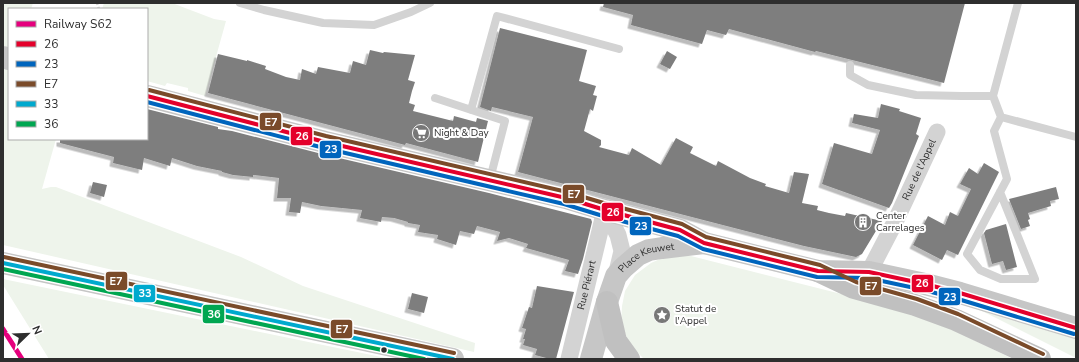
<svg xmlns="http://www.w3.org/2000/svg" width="1079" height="362" viewBox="0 0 1079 362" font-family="'Nunito Sans',sans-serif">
<defs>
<filter id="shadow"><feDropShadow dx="-3.5" dy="3.5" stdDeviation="0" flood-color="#0004"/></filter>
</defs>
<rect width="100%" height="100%" fill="#fff"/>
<path fill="#eef4eb" d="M3,3H33L31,9H9V139H56L42,189L51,187H56L241,257L303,286L475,343L474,352L3,245Z
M104,3H172L214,19L226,21L205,96L188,91V88L167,83L165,86L147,81V9H102Z
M669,255L691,256L889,306L951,329L1013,359H644L631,346L621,325L622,306L625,291L635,275L651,263Z
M3,279L391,359H49L3,285Z
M964,302L1076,337V358Z"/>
<path fill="#7e7e7e" filter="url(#shadow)" d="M604,3H965L944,83L816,51L815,52L729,29L726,35L707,30L702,44L631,25L633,15L603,7Z
M500,28L587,50L579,81L596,86L593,95L597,96L593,111L590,109L584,131L601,140V145L599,147L629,155L632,148L661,165L676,138L693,147L690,153L716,166L718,161L750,178L766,184L765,186L789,193L794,172L809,174L802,203L818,206L817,210L829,213L845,216L846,213L882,221L862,254L856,257L804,246L518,172L533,117L492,107L491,111L480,107Z
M370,50L383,53L384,52L415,55L408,80L415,82L412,91L409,103L415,105L413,111L453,121L454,116L476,122L477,118L488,121L478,162L406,143L405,145L208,93L218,54L247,61V60L266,66L265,69L286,77L300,80L302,69L316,74L318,67L350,73L353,61L366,65Z
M667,51L677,57L670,69L660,64Z
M881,104L900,109L899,111L921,118L916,134L919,136L892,203L889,208L822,184L834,143L872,154L880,130L852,123L854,114L878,118Z
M147,109L218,127V129L232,131L322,154L489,193L591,219L592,222L583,259L578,274L565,271L569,260L526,248L528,244L509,238L497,241L500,232L477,226L474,234L460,231L456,245L437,239L438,235L418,232L420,225L408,223V222L394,218L382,217L381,222L360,218L362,210L321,206L302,202L300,213L289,212L291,198H277L279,178L253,175V177L233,175L222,172V171L197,166L172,158L170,166L144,158L142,170L113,163L114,157L60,143V139H147Z
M984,163L999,172L958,255L947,250L942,260L913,245L928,216L945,225L950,212L958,216L971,189L960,184L969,168L978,174Z
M93,182L107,185L104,197L90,193Z
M1056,187L1059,199L1050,201L1051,206L1028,213L1030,219L1028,220L1030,226L1021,229L1009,199Z
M1006,224L1017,267L1006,270L1003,261L992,264L984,233L986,230Z
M537,286L574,292L556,359H550L535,355L537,349L523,345L525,339H523L526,329L522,328L529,307L532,308Z
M412,293L428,297L424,313L408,309Z"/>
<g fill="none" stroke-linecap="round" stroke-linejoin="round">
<path stroke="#d3d3d3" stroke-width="2.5" stroke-dasharray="2 2" stroke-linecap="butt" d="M97,3L99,9"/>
<path stroke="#d3d3d3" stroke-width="8" d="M240,3L264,10L323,23L374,25L411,12L430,3
M850,65V75L868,85L916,95L962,96H993L1001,117L1076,137
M993,96L1018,3
M435,98L505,121L490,179
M471,110L497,16L619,49
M1000,192L1035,279H1001L980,270L967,254L1007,179L994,131L1001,117"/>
<g stroke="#d3d3d3" stroke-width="17">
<path d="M605,210L618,235L622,251L616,276"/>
<path id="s1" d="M869,272L895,222L937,132"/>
<path id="s2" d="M569,359L605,210"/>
</g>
<g stroke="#c6c6c6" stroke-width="22">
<path d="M3,57L9,59"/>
<path d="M147,96L325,142L566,198L605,210L680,230L704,243L818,271L869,272L925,284L960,293L1076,328"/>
<path d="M3,263L453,359"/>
<path id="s3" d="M591,359L607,302L616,276L623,268L638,255L649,250L662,248L704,243"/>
</g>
<path stroke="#c0c0c0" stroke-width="22" d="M818,271L854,288L915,305L956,320L1040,359
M607,302L616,341L629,359"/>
<g stroke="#fff" stroke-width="7">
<path id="bus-1" d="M147,96L325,142L566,198L605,210L680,230L704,243L818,271L869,272L925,284L960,293L1076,328"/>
</g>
<g stroke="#fff" stroke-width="7">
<path id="bus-2" d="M147,102L324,148L564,204L603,216L678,236L703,249L817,277L868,278L924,290L958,299L1074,334"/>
</g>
<g stroke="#fff" stroke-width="7">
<path id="bus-3" d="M149,90L326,136L567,192L607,204L682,224L706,237L820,265L856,282L917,299L958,314L1043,354
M4,257L454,353"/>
</g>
<g stroke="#fff" stroke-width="7">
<path id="bus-4" d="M3,263L453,359"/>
</g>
<g stroke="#fff" stroke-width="7">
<path id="bus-5" d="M3,269L424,359"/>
</g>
<use href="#bus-1" stroke="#e4002b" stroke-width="4"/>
<use href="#bus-2" stroke="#0065bd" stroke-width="4"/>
<use href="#bus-3" stroke="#7a4b2a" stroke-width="4"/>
<use href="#bus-4" stroke="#00a9ce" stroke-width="4"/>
<use href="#bus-5" stroke="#00a651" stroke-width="4"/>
<g stroke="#fff" stroke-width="8">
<path id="rail-1" d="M3,329L22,359"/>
</g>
<use href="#rail-1" stroke="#e5007d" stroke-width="5"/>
</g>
<defs>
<g id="supermarket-disc" transform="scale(0.9)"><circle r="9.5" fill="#777" stroke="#fff"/><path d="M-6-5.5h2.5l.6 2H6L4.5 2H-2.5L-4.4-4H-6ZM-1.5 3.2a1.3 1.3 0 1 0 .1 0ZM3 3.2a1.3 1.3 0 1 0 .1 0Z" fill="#fff"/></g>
<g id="building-disc" transform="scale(0.9)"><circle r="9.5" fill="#777" stroke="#fff"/><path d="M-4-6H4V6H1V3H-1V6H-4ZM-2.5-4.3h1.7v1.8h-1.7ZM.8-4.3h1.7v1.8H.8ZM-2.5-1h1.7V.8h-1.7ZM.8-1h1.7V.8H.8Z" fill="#fff"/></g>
<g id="sight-disc" transform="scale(0.9)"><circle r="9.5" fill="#777" stroke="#fff"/><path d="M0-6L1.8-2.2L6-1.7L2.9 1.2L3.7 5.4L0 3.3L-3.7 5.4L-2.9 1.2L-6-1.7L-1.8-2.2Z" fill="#fff"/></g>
</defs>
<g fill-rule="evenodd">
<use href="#supermarket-disc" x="421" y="133"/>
<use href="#building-disc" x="863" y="222"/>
<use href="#sight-disc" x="662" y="315"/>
</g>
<circle fill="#2e2e2e" stroke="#fff" stroke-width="1.5" cx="384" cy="350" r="3.5"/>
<g text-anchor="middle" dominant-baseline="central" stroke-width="4" stroke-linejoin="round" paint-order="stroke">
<g font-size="10" fill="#2e2e2e" stroke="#fff" text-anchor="start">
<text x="434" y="133">Night &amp; Day</text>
<text x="876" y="216">Center<tspan x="876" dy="12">Carrelages</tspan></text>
<text x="675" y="309">Statut de<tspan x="675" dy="12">l'Appel</tspan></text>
</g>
<g font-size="10" fill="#2e2e2e" stroke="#fff">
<text stroke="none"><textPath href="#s1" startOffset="114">Rue de l'Appel</textPath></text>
<text stroke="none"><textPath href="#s3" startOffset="124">Place Keuwet</textPath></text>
<text stroke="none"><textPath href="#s2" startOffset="76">Rue Piérart</textPath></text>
</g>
</g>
<g stroke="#fff" stroke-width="1.5">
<rect x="259" y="112" width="23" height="19" rx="4" fill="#7a4b2a"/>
<rect x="290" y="126" width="23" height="20" rx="4" fill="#e4002b"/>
<rect x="319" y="140" width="23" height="19" rx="4" fill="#0065bd"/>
<rect x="562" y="184" width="23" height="20" rx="4" fill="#7a4b2a"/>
<rect x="601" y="202" width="23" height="20" rx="4" fill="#e4002b"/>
<rect x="629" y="216" width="23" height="20" rx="4" fill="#0065bd"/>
<rect x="105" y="271" width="23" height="20" rx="4" fill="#7a4b2a"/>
<rect x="911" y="274" width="23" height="19" rx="4" fill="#e4002b"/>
<rect x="859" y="276" width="23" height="20" rx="4" fill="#7a4b2a"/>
<rect x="133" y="284" width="23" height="19" rx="4" fill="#00a9ce"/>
<rect x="938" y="287" width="23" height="19" rx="4" fill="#0065bd"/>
<rect x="202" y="304" width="23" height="20" rx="4" fill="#00a651"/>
<rect x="330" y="319" width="23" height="20" rx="4" fill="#7a4b2a"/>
</g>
<g font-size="11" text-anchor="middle" font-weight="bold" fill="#fff">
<text x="271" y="126">E7</text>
<text x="302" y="140">26</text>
<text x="331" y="153">23</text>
<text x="574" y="198">E7</text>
<text x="613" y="216">26</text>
<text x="641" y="230">23</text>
<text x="116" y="285">E7</text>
<text x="922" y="287">26</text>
<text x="871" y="290">E7</text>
<text x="145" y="297">33</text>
<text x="950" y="301">23</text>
<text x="214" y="318">36</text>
<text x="342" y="333">E7</text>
</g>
<rect width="1079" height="362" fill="none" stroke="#2e2e2e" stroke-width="8"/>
<rect x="8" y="8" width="140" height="132" fill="#ffffff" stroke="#ababab"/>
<rect x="16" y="21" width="20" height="6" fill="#e5007d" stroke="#ababab"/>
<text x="44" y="28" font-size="12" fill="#2e2e2e">Railway S62</text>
<rect x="16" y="41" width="20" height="6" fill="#e4002b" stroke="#ababab"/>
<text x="44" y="48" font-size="12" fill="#2e2e2e">26</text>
<rect x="16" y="61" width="20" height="6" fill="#0065bd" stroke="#ababab"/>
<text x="44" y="68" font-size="12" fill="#2e2e2e">23</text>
<rect x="16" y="81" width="20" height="6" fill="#7a4b2a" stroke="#ababab"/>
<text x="44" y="88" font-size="12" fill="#2e2e2e">E7</text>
<rect x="16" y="101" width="20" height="6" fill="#00a9ce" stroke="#ababab"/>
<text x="44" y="108" font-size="12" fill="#2e2e2e">33</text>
<rect x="16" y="121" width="20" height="6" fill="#00a651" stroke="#ababab"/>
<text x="44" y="128" font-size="12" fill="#2e2e2e">36</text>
<g transform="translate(28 334) rotate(67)" stroke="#ffffff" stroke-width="3" paint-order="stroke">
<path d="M0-3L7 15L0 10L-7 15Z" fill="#2e2e2e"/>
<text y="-6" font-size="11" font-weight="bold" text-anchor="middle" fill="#2e2e2e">N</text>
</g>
</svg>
